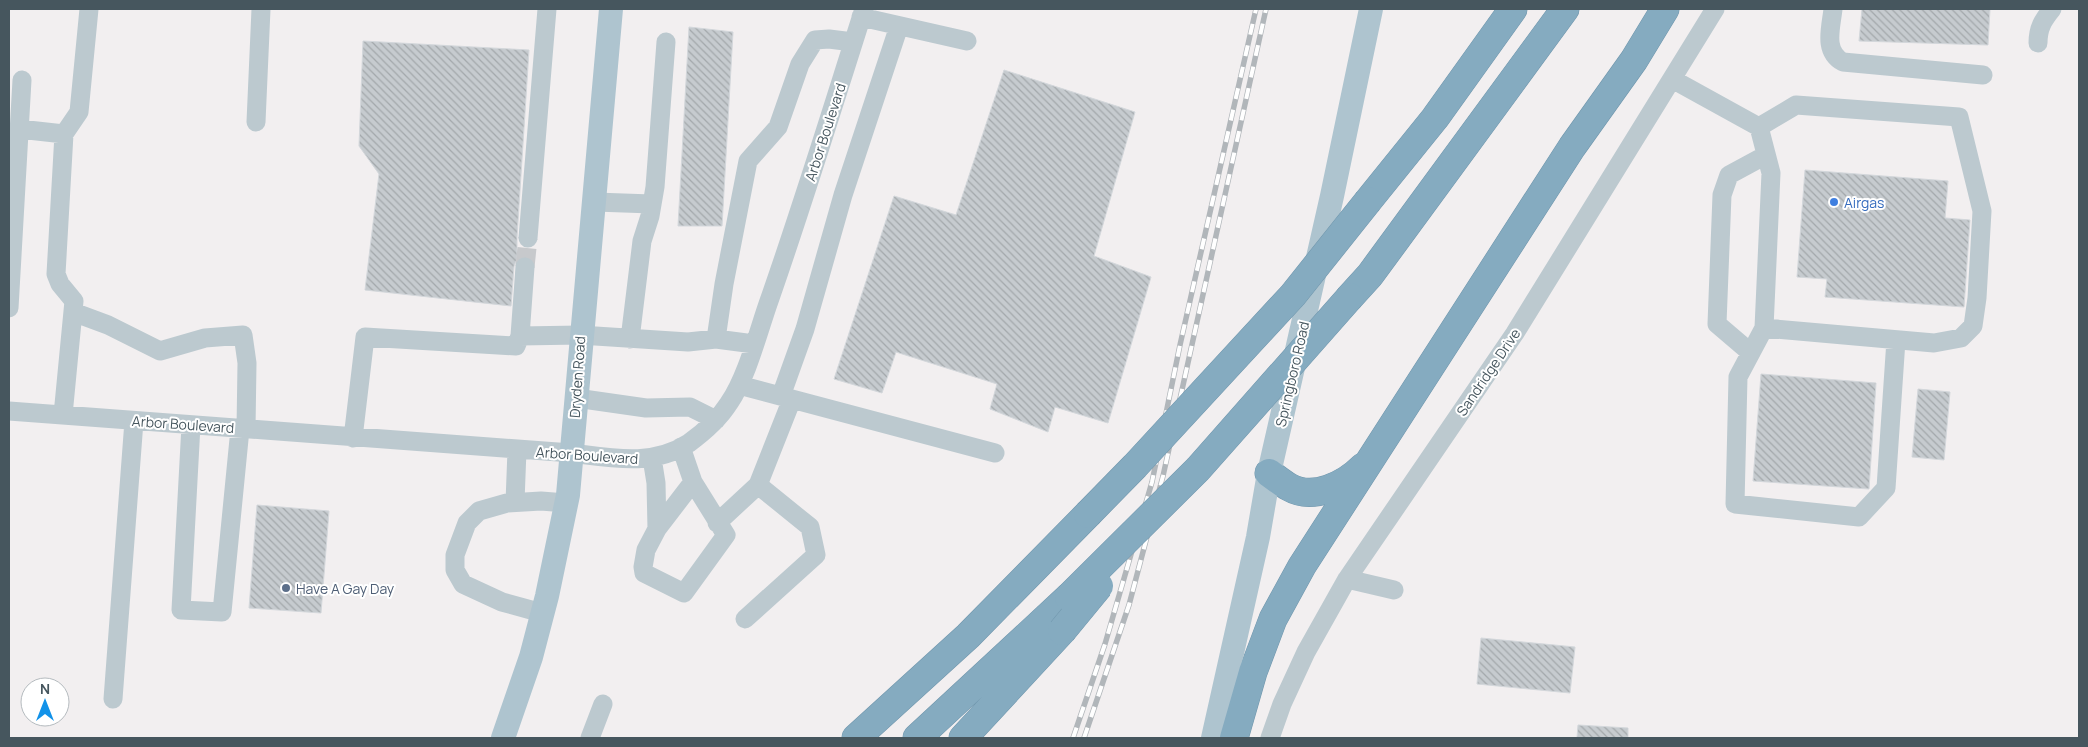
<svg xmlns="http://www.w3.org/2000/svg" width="2088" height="747" viewBox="0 0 2088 747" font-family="Manrope,sans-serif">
<defs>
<pattern id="building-back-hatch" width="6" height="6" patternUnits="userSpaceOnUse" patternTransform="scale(1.25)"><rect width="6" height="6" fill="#c6cbcf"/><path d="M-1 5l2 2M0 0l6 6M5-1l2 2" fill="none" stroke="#a3a8ab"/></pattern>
</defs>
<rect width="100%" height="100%" fill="#f2eff0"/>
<path fill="url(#building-back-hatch)" stroke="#d3d7db" d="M1862,9H1990L1988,45L1859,41Z
M689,27L733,32L722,226H678Z
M363,41L529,50L517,237V259L514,266L511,306L365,290L379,174L359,146Z
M1004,70L1135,112L1094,256L1151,277L1108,423L1055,407L1048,432L990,409L997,384L896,352L882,393L834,379L894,196L956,215Z
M1805,170L1948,181L1945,218L1970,220L1964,307L1825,297L1827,279L1797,277Z
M1761,374L1876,383L1869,489L1753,481Z
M1918,389L1950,392L1944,460L1912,457Z
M257,505L329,511L321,613L249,608Z
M1481,638L1575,647L1570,693L1477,684Z
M1578,725L1628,728V738H1577Z"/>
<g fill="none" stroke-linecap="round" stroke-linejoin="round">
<path stroke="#c7c9cc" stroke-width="19" stroke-dasharray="19 9" stroke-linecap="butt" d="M525,267L528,238"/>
<g stroke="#7096ac" stroke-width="29">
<path id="highway" d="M1368,201L1435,118L1513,9
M1350,297L1370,275L1565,9
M1269,473C1276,478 1282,483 1289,487C1313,501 1345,485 1363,467
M856,738L968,636L1088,514
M917,738L1069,597
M963,738L1062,631
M1234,738L1253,672L1273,619L1302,566L1572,147L1634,60L1665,9"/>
</g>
<path stroke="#bcc9cf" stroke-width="19" d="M1833,9C1831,28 1823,51 1843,62L1983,75
M861,17L967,41
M2038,43C2038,28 2043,20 2052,9
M1672,79L1759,127L1771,173L1764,328L1934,343L1961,338L1973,326L1977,298L1982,211L1959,117L1796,105L1759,127
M256,122L261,9
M19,129L64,134L56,274L60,284L74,301L63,415
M64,134L79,112L89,9
M595,202L652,204
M528,238L547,9
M9,308L22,80
M73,312L108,325L160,351L205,338L243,335L247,363L246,429
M1764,328L1738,377L1735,504L1859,517L1886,488L1896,340
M520,336L525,267
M630,339L642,241L650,216L655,187L666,42
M716,339L724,284L748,161L778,127L800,64L815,40L829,39L853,42
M1751,353L1717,324L1722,195L1729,175L1766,155
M739,385L995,453
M781,396L805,329L843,195L899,26
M576,398L646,408L690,407L716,420
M9,411L571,453C612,458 652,467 689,443C704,432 719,419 729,403C747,377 758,332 769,301C803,204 833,106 864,9
M191,425L181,610L222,612L240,429
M353,438L365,337L516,346L520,336L580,335L688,342L716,339L754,344
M652,458L656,483L657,529L646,550L643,567L644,573L684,593L726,535L693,482L681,447
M515,502L517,450
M717,523L758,485L792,399
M657,529L693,482
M1347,579L1394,590
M542,613L502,602L463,584L455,570V555L467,523L479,511L507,503L541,501L566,503
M745,619L816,555L810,527L758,485
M113,699L134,421
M590,738L603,704
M1270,738L1282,704L1306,652L1347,579L1515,333L1715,9"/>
<path stroke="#aec4cf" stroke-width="24" d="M503,738L531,657L547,596L568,495L611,9
M1213,738L1258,537L1269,473L1332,196L1371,9"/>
<use href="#highway" stroke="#85abc0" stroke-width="28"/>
<g stroke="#b1b6ba" stroke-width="5.5">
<path id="rail" d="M1073,738L1105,644L1152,482L1180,345L1256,9
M1084,738L1129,605L1163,476L1266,9"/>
</g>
<use href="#rail" stroke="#fff" stroke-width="4" stroke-dasharray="11" stroke-linecap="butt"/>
<g stroke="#7096ac" stroke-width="29" stroke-linecap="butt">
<path id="highway-bridge" d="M1088,514L1135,466L1293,295L1368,201
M1069,597L1198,469L1350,297
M1062,631L1099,586"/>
</g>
<use href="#highway-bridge" stroke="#85abc0" stroke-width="28"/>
</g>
<circle fill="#3f7fe0" stroke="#fff" stroke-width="2" cx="1834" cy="202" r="5"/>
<circle fill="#5c6f8a" stroke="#fff" stroke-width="2" cx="286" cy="588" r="5"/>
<g text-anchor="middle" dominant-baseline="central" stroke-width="4" stroke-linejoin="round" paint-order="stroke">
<g font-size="14" fill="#46565e" stroke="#fff">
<text transform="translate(825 132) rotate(-72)">Arbor Boulevard</text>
<text transform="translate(1488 372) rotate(-56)">Sandridge Drive</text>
<text transform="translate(1292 374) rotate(-77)">Springboro Road</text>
<text transform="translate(577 377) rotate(-86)">Dryden Road</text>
<text transform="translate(183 424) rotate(4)">Arbor Boulevard</text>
<text transform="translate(587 455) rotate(4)">Arbor Boulevard</text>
</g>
<g font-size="14" fill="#366cbe" stroke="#fff" text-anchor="start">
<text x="1844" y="202">Airgas</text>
</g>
<g font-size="14" fill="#4e5e75" stroke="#fff" text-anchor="start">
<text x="296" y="588">Have A Gay Day</text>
</g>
</g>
<rect width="2088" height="747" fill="none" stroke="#46565e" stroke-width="20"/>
<g transform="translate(45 702)"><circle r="24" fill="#ffffff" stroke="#b5bbbf"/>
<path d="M0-4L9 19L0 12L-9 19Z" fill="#1292e9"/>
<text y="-8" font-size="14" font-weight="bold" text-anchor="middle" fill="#46565e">N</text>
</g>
</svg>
